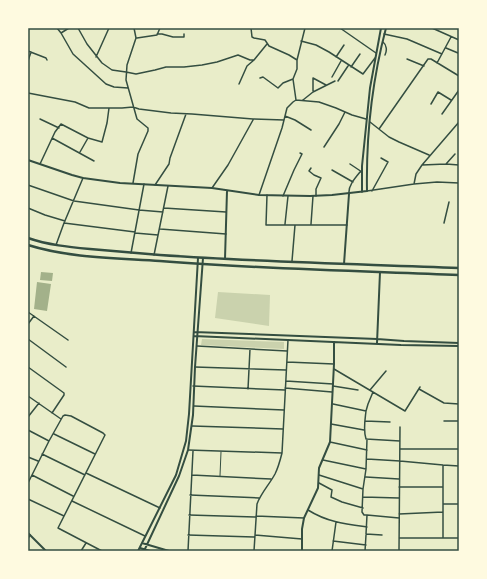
<svg xmlns="http://www.w3.org/2000/svg" width="487" height="579" viewBox="0 0 487 579" font-family="'Alegreya Sans',sans-serif">
<rect width="100%" height="100%" fill="#e9edc9"/>
<path fill="#cad2ad" d="M218,292L270,295L269,326L215,318Z
M202,339L284,342V349L201,345Z"/>
<path fill="#a3b18a" d="M41,272L53,273L52,281L40,280Z
M37,282L51,284L47,311L34,309Z"/>
<g fill="none" stroke-linecap="round" stroke-linejoin="round">
<path stroke="#344e41" stroke-width="1" d="M220,476L221,452"/>
<path stroke="#344e41" stroke-width="1.5" d="M57,28L61,33L73,54L106,84L114,87L128,88
M78,28L87,44L102,63L112,70L126,72L136,74L155,70L166,67H184L202,65L217,62L238,55L250,60H254L267,44
M251,28L252,37L254,38L265,40L269,46L289,55L297,60
M340,28L376,53
M432,28L459,40
M61,33L69,28
M157,34H162L173,37H184V34
M384,34L407,39L442,54
M137,38L157,35L160,28
M301,41L316,45L329,52L363,74L375,58
M383,42C387,45 387,51 385,55
M446,48L458,53
M28,51L46,58L47,60
M96,57L109,28
M336,57L344,45
M407,59L424,66
M28,61L31,52
M437,63L451,37
M351,67L360,54
M332,77L341,61
M260,78L263,77L278,88L283,83L293,79
M338,81L348,66
M239,84L247,66L254,60
M313,91V78L326,85
M28,93L75,102L89,108H122L133,107L139,109L171,113L192,114L253,119L284,120
M296,100L293,79L297,69V60L305,28
M303,100L313,92L335,81
M431,104L438,92L451,100
M442,114L459,90
M285,116L295,120L311,130
M40,119L59,128
M370,122L389,137L399,142L429,155
M379,129L428,59H431L459,76
M52,138L94,161
M324,147L339,124L345,112
M80,152L88,138
M40,164L55,132L61,124L88,138L102,142L107,123L109,108
M446,164L455,154
M422,165L446,164L459,165
M311,168L309,171L314,175L321,178L316,189V196
M332,170L353,182
M133,183L138,154L148,131V128L137,119L126,80L127,65L136,38L134,28
M414,184L416,174L422,165L459,122
M28,185L74,201L139,210L163,212
M155,185L169,164L170,158L186,114
M212,188L228,165L253,120
M367,191L414,184L437,182L459,183
M372,191L388,162L381,158
M349,194C348,186 355,178 360,172H362L350,164
M259,195L282,128L287,108L293,102L296,100L319,102L336,108L352,115L366,119
M267,195L266,225H347
M283,196L294,170L302,154L300,153
M28,208L45,215L65,221
M164,208L226,212
M64,223L135,232
M444,223L449,202
M285,224L288,196
M311,224L313,196
M160,229L226,234
M135,233L158,235
M56,245L64,223L83,178
M131,253L144,184
M154,255L168,186
M292,261L295,225
M28,312L68,340
M28,324L34,316
M28,339L66,367
M197,346L287,351
M287,362L334,364
M28,367L64,393V395L52,413
M195,367L286,370
M334,369L405,411L420,387
M286,381L333,384
M193,386L285,390
M333,386L358,390
M285,388L332,392
M248,389L250,349
M419,389L444,403L459,404
M370,390L386,371
M28,396L61,419
M333,404L366,411L368,404L373,392
M194,406L284,410
M366,411C365,420 363,430 366,439L400,441
M28,417L39,403
M365,421L390,422
M444,421H459
M331,424L364,430
M192,426L283,429
M28,430L49,441
M54,434L95,454
M367,439L366,469L363,489L362,512L364,515H367L399,518
M330,442L367,450
M400,449H459
M188,450L282,453
M42,454L85,475
M28,457L38,461
M367,459L400,461L443,465L459,466
M323,460L366,469
M443,465V538
M86,473L160,508
M32,475L73,496
M192,475L271,479
M319,475L363,489
M366,477L399,479
M28,483L49,441L63,416L65,415L71,416L103,433L105,435L58,528L102,551
M319,483L332,490L331,497L342,502L363,508
M399,487H443
M190,495L259,498
M363,497L399,498
M28,499L64,516
M72,501L145,536
M443,504H459
M308,510C327,522 345,524 367,527
M399,514L443,512
M189,515L255,517
M367,515L366,534L382,535
M256,516L304,518
M188,535L254,537
M255,535L302,539
M399,538H459
M28,539L30,535
M333,541L366,545
M81,551L86,543
M188,551L193,451
M254,551L257,504C261,493 269,485 275,474C278,468 280,461 282,453L288,340
M332,551L336,522
M365,551L366,535
M399,551L400,427"/>
<path stroke="#344e41" stroke-width="2" d="M28,160L72,175L83,178L120,183L212,188L259,195L310,196L332,195L367,191C366,137 372,81 386,28
M362,192V166L370,88L381,28
M225,259L227,191
M344,264L349,194
M194,332L377,339L404,341L459,343
M194,336L401,345L459,346
M377,343L380,272
M28,533L46,551
M142,543L169,551
M140,548L150,551
M138,551L176,475L186,441L189,414L198,258
M144,551L179,476L188,450L193,415L195,367L203,258
M302,551V529L304,518L318,488L319,468L330,442L334,364V342"/>
<path stroke="#344e41" stroke-width="2.5" d="M28,238C48,245 69,247 90,249C113,251 136,253 160,255C259,262 359,264 459,268
M28,245C69,258 117,258 160,261C259,269 359,271 459,275"/>
</g>
<rect width="487" height="579" fill="none" stroke="#fefae0" stroke-width="58"/>
<rect x="29" y="29" width="429" height="521" fill="none" stroke="#344e41" stroke-width="1.5"/>
</svg>
